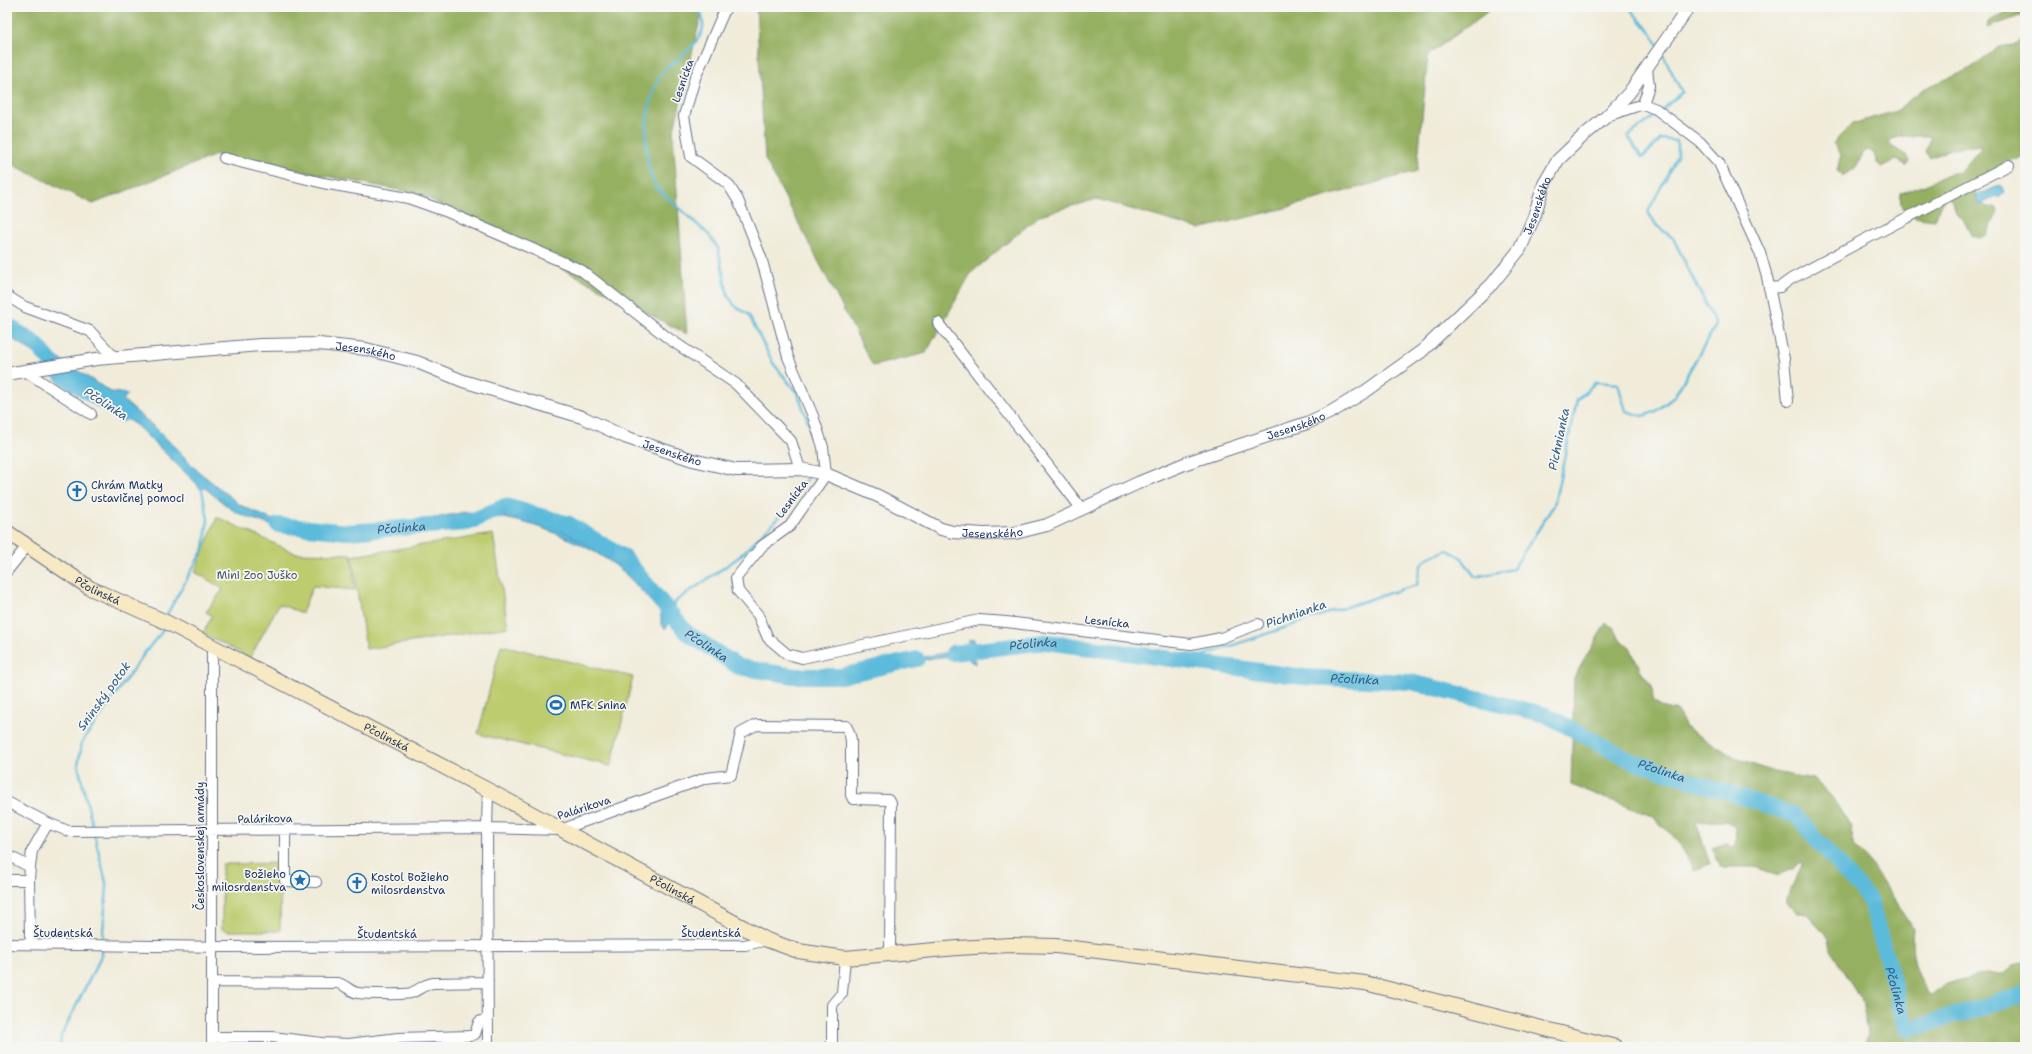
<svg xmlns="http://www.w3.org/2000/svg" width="2032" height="1054" viewBox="0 0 2032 1054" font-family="'Shantell Sans',sans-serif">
<rect width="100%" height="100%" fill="#f6f6f2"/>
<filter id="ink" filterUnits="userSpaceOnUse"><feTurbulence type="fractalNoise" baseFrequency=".025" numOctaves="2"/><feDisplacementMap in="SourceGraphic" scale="8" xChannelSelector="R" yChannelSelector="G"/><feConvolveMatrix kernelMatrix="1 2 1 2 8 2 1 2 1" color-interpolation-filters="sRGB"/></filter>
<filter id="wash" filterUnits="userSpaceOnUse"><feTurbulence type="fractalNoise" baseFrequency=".012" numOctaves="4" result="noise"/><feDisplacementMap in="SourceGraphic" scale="16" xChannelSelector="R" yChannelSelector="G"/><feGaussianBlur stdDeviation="0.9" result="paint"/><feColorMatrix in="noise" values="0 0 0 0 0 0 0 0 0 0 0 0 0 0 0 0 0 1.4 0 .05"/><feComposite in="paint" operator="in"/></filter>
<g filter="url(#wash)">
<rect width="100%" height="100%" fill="#f1ecda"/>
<path fill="#becc6f" stroke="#6c7e66" d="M217,517L295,553L351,554L355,590L313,586L302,613L279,604L250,658L203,633L212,616L206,612L223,589L195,572Z
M493,534L508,627L366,649L352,556Z
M501,645L633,677L611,766L478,734Z
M281,863L280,931H227L222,929V864Z"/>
<path fill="#96b062" stroke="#587060" d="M7,7H703L673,134L687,334L420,194L216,155L93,204L7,162Z
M756,7H1494L1428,55L1417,171L1282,209L1199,229L1097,199L1040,215L971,273L926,353L873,366L765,159Z
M2015,7H2025V14L1987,28L1988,22Z
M2025,37V156L2005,162L1976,186C1977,199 1981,209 1996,207L1998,212L1987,235L1979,238L1971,235L1963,219L1956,213L1953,202L1948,196L1940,205L1935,220C1917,218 1897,217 1901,193L1926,185L1947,174L1960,172L1980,149L1981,145L1953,148L1930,158L1925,152L1932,136H1901L1890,140L1888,144L1906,155L1910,161L1907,165L1895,160L1881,167L1877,163L1874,154L1869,150L1864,152L1855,169L1844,176L1837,171L1841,154L1833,143L1852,124L1896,111L1923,89L1967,70L1999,47L2013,45Z
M1606,623L1614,628L1620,639L1630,647L1642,673L1652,686L1653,699L1661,707L1678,711L1686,728L1740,760L1774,772L1814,779L1832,797L1850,826L1855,846L1871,864L1913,928C1910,956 1915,972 1930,996L1944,985L1959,980L1987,974H2003L2014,965L2025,961V1047H1863L1868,1035L1864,1004L1831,951L1829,938L1823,930L1814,924L1808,914L1797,913L1787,904V897L1803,863L1800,862L1793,869L1779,875L1754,867H1721L1712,848L1727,843L1730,847L1735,845L1736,828L1726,821L1696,822L1710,864L1694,870L1678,841L1652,816L1571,785L1574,677Z"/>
<path fill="#5cbada" stroke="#3c749c" d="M2001,185L2004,192L1998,198L1996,196L1980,205L1976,196Z
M7,325L32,344L55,356L111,392L128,394L123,400L159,431L198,471L240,505L279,523L315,531L341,532L374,530L465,512L505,514L531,520L560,529L619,561L666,612L680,611L676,616C692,631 707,650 725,661C738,669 752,672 766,675C837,688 895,658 964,650L969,640L974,639L976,664L970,661L967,654L933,658L847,679L799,682L745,674L724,664L670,623L665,629L661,624V613C647,598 631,577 615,565C582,541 520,515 479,516C453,516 427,525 402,530C353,539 306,539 259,521C252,518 243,516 236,512C225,505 215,496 205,488L200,489L197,484L137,426L115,411L111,416L102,409L105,400C76,374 39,358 7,335Z"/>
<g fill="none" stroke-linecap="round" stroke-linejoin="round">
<path stroke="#5cbada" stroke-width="2.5" d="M700,7C701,13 703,19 703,25C704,38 685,53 676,61C671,64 665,68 662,73C644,99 641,158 655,186L709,235L718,248L728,296L735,306L748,314L773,363L798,394L811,430L816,449L817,462L813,468
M1632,7L1631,10L1652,34L1658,45
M1662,110L1682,92L1662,53
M672,614L676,601L739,557L787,509L810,474
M166,616L204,548L208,519L201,486
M1187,661C1263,636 1339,607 1417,585C1420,558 1423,559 1448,550L1461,557L1475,577L1513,569L1554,505L1577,400L1596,382L1618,384L1626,411L1642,416L1655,412L1674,397L1716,325L1673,238L1657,226L1648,212L1677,156V141L1661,139L1642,158L1628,136L1658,114
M93,828L78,765L82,742L146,651L161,633L164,625
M94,833L107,887L102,942
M1907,1030L1909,1047
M60,1047L61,1036L101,956V947"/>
<g stroke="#5cbada" stroke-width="16">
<path d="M7,325L36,344L63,376L122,414"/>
<path id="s1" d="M278,525L348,532L467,523L505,506L569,524L624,557L687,633L739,667L794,676H841L917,659"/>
<path id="s2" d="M953,653L1046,642L1304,677L1411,682L1546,715L1632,761L1795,815L1870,900L1907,1030L2025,994"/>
</g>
</g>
</g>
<g filter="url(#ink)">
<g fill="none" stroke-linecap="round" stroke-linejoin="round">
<g stroke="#667189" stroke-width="12">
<path id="minor" d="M726,7L695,78L684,116L691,157L728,184L738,200L761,257L788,357L813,416L823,447L826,474L790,526L762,546L736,578L738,591L758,615L768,638L787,654L802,658L979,620L1006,622L1191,644L1221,638L1258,624
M1643,104L1649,86L1647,68
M1607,116L1643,104L1656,109L1700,142L1719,163L1760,253L1767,277L1784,359L1788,401
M224,158L323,183L408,198L445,211L581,270L668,338L736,384L791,441L800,469
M1769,288L1780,287L1791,279L1856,244L2009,165
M7,296L25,307L90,331L114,357
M938,323L1081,508
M25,371L91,414
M7,571L27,546
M7,802L48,823L68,831L487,828L560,830L706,778L731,775L741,733L756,725L846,726L849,732L851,740V795L853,799L888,800L891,803L890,954
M285,831V881L316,882
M7,855L30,867L29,880H7
M30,867L32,851L48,823
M29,880L30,936
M7,944L228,947L745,945L767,940
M212,982L337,983C345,984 350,992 358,993C367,994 404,995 411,993C419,990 424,984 433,983L488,982
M212,1037H272L322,1043L349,1044L398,1038L470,1036L475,1034L479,1022L488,1018
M212,1047V646
M488,1047L487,828L488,790
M832,1047V1005L842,993L845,958"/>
</g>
<g stroke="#667189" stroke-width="14">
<g id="tertiary">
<path id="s3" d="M7,374L96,359L260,345L319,344L366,349L417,362L463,381L582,417L625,437L693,460L736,470L800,469L826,474L878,496L941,529L953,532L984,534L1015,533L1047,525L1138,483L1189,462L1307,423L1331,412L1366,391L1422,351L1492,284L1520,249L1534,217L1544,184L1558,160L1582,137L1607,116L1629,93L1689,7"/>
</g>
</g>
<g stroke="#667189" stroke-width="16">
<g id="secondary">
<path id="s4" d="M7,532L90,588L168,623L212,646L488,790L767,940L798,951L845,958L957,948L1010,945L1056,946L1365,983L1616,1047"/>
</g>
</g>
<use href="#minor" stroke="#fff" stroke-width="10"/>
<use href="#tertiary" stroke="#fff" stroke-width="12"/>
<use href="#secondary" stroke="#f7e9c3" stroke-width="14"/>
</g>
</g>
<defs>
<g id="church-ring" transform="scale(1)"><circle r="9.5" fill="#f6f6f2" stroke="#1f6fb2" stroke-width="1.5"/><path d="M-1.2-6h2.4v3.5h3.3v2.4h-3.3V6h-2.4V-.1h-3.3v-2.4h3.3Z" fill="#1f6fb2"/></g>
<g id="stadium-ring" transform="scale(1)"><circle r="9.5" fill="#f6f6f2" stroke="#1f6fb2" stroke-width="1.5"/><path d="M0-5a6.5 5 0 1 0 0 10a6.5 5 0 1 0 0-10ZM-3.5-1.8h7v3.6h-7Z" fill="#1f6fb2"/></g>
<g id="sight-ring" transform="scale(1)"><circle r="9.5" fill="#f6f6f2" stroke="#1f6fb2" stroke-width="1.5"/><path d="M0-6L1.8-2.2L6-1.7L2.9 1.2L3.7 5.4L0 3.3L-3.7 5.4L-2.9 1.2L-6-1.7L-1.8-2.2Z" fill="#1f6fb2"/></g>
</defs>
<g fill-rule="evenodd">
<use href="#church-ring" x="77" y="491"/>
<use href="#stadium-ring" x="556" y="705"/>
<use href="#sight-ring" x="300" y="880"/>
<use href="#church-ring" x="357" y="883"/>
</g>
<g text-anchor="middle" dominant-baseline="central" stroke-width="3.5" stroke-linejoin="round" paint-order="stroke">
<g font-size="11" fill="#1b2f5e" stroke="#f6f6f2">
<text transform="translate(683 81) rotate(-71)">Lesnícka</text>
<text stroke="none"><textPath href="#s3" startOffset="1681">Jesenského</textPath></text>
<text stroke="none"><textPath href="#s3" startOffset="361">Jesenského</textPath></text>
<text stroke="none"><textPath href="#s3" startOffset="1345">Jesenského</textPath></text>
<text stroke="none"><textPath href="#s3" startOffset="685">Jesenského</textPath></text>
<text transform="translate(792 499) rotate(-53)">Lesnícka</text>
<text stroke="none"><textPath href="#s3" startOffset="1021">Jesenského</textPath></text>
<text stroke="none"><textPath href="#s4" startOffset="108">Pčolinská</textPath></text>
<text transform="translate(1107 622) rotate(6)">Lesnícka</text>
<text stroke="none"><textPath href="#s4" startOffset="432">Pčolinská</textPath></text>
<text transform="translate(584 808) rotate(-18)">Palárikova</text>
<text transform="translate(265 819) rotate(-1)">Palárikova</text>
<text transform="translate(200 846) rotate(-90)">Československej armády</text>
<text stroke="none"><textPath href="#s4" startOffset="756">Pčolinská</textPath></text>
<text x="63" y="933">Študentská</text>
<text x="711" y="933">Študentská</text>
<text x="387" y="934">Študentská</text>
</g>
<g font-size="11" fill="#1b2f5e" stroke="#f6f6f2" text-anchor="start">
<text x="91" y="485">Chrám Matky<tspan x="91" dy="13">ustavičnej pomoci</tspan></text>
<text x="570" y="705">MFK Snina</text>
<text x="286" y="874" text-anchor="end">Božieho<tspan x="286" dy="13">milosrdenstva</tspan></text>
<text x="371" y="877">Kostol Božieho<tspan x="371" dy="13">milosrdenstva</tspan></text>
</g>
<g font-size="11" fill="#445662" stroke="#f6f6f2">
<text x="257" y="575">Mini Zoo Juško</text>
</g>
<g font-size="12" font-style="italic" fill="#2e5983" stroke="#f6f6f2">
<text transform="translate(106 404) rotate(33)">Pčolinka</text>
<text transform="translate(1559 439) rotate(-78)">Pichnianka</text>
<text stroke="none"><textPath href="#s1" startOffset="124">Pčolinka</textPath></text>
<text transform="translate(1296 614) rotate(-19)">Pichnianka</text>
<text stroke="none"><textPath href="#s1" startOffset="484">Pčolinka</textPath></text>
<text stroke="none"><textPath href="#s2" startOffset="81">Pčolinka</textPath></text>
<text stroke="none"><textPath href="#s2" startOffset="405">Pčolinka</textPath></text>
<text transform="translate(104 696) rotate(-54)">Sninský potok</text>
<text stroke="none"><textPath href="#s2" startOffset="729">Pčolinka</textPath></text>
<text stroke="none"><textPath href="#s2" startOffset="1077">Pčolinka</textPath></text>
</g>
</g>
<rect width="2032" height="1054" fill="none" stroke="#f6f6f2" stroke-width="24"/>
</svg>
